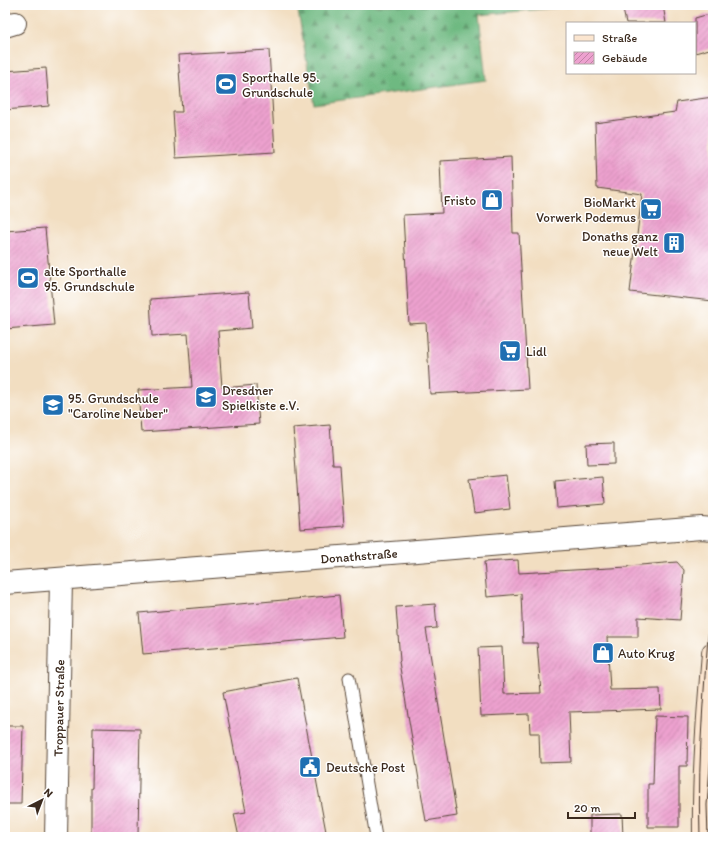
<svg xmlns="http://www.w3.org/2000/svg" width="718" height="842" viewBox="0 0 718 842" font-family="Itim,sans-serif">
<defs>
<pattern id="forest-firs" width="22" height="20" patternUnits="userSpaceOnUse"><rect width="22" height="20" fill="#6eb981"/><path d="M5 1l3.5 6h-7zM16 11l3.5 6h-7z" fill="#5c9769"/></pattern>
<pattern id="building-hatch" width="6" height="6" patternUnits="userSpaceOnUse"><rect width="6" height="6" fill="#eda1cf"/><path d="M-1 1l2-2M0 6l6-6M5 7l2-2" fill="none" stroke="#c183a7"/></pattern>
</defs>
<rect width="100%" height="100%" fill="#fff"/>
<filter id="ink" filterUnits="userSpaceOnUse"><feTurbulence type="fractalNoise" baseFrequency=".025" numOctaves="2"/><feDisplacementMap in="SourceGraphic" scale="8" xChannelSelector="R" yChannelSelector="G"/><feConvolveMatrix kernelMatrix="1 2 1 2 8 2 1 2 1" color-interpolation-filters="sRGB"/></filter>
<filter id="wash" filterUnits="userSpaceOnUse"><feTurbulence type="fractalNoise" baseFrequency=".012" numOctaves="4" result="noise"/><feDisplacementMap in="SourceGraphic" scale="16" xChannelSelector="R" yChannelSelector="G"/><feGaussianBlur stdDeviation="0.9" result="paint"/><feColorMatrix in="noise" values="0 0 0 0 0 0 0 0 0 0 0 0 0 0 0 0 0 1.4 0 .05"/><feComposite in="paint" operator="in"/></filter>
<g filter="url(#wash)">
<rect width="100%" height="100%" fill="#f2dec1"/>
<path fill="url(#forest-firs)" stroke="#547250" d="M297,5H573L574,6L479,15L486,80L314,104Z"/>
<g id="blocks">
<path fill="url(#building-hatch)" d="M622,5H663L666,23H626Z
M713,13V48L695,53V18Z
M269,50L275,152L176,158L173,112H182L178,55Z
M46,68L49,106L5,110V71Z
M713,97V301L630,292L642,194L597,188L595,123L675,112L677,102Z
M511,157L513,233H519L528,389L430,394L426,323L409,324L403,215L442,213L440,161Z
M45,228L54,325L5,329V231Z
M249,292L252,328L218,331L222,388L256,385L259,424L141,432L138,390L192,387L188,334L152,336L150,299Z
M330,425L333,465H340L344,526L300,529L293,428Z
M614,443V464L587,465L586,444Z
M506,475L510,509L474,513L469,479Z
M603,477L605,504L557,508L555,481Z
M518,560L519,573L628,567V566L677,562L684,570L680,620L638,617V637H607L610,690L660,689L661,709L569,712L571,762L540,763L539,733H530L529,714L481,716L478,648L502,647L504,694L541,693L537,643H523L521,594L487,597L484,562Z
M339,595L343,637L143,654L139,613Z
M435,604L437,628L426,629L457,816L426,821L399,662L400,661L396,607Z
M297,678L327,837H239L234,814L246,812L223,692Z
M655,716L688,717L687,766H679V827H648V784H653Z
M5,726H23L21,804H5Z
M93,728L140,729L138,835L91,834V788H92Z
M622,814L623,837H590V815Z"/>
</g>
</g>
<g filter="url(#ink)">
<use href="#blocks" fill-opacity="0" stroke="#564536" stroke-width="1"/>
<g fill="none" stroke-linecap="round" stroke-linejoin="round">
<g stroke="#564536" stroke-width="13">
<path id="service" d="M349,678L376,837"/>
</g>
<g stroke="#564536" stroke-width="24">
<g id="minor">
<path d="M5,26L15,23"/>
<path id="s1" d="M5,583L417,551L701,528L713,529"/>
<path id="s2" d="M56,837L61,579"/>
</g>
</g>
<g stroke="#564536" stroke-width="24">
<path id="secondary" d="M704,837C703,776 708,714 713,653"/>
</g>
<use href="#service" stroke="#fff" stroke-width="11"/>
<use href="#minor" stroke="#fff" stroke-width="22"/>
<use href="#secondary" stroke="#fbe5cf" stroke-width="22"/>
<path stroke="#3b2a1e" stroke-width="1" d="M700,837C697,751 706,665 713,579
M708,837L707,805L713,727"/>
</g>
</g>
<defs>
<g id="stadium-square" transform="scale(1.15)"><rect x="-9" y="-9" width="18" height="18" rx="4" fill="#1f6fb2" stroke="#fff"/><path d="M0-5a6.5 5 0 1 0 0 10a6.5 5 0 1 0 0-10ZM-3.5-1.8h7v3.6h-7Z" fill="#fff"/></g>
<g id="shop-square" transform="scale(1.15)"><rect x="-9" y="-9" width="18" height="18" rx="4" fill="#1f6fb2" stroke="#fff"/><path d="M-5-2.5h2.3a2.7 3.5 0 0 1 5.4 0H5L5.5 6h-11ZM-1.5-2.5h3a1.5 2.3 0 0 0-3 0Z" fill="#fff"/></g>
<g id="supermarket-square" transform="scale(1.15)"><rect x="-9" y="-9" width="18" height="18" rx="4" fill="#1f6fb2" stroke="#fff"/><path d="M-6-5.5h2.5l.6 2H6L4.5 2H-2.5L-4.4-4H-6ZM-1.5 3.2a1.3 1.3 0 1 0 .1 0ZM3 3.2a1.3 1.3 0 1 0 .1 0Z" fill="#fff"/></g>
<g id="building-square" transform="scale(1.15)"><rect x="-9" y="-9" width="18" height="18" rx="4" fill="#1f6fb2" stroke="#fff"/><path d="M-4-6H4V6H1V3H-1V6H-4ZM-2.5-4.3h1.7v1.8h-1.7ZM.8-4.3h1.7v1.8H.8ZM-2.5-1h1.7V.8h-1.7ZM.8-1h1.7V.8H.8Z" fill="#fff"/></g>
<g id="school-square" transform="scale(1.15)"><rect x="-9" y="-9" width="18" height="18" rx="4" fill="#1f6fb2" stroke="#fff"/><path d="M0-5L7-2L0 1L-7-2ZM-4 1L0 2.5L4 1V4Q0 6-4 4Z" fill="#fff"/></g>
<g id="civic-square" transform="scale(1.15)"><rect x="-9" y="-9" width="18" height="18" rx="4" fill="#1f6fb2" stroke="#fff"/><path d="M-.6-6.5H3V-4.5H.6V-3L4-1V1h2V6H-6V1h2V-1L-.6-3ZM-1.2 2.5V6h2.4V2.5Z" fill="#fff"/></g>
</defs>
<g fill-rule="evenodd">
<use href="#stadium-square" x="226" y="84"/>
<use href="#shop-square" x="492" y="200"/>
<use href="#supermarket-square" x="651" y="209"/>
<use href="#building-square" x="674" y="243"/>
<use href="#stadium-square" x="28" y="278"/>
<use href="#supermarket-square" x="510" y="351"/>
<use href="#school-square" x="206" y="397"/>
<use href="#school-square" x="53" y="405"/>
<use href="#shop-square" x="603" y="653"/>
<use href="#civic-square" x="310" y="767"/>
</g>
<g text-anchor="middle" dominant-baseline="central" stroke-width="3" stroke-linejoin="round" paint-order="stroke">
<g font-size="13" fill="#3b2a1e" stroke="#fff" text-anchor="start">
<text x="242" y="77">Sporthalle 95.<tspan x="242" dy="15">Grundschule</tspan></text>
<text x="476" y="200" text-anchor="end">Fristo</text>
<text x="636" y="202" text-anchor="end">BioMarkt<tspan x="636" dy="15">Vorwerk Podemus</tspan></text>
<text x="658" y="236" text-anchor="end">Donaths ganz<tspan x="658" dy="15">neue Welt</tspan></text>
<text x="44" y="271">alte Sporthalle<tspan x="44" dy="15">95. Grundschule</tspan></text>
<text x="526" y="351">Lidl</text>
<text x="222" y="390">Dresdner<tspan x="222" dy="15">Spielkiste e.V.</tspan></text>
<text x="68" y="398">95. Grundschule<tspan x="68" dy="15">"Caroline Neuber"</tspan></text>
<text x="618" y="653">Auto Krug</text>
<text x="326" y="767">Deutsche Post</text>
</g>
<g font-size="13" fill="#3b2a1e" stroke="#fff">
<text stroke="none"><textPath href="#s1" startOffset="355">Donathstraße</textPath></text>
<text stroke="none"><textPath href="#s2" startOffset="129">Troppauer Straße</textPath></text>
</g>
</g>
<rect width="718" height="842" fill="none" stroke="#fff" stroke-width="20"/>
<rect x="566" y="22" width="130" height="52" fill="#ffffff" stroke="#b1aaa5"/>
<rect x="574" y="35" width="20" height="6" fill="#fbe5cf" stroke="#b1aaa5"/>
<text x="602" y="42" font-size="12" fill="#3b2a1e">Straße</text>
<rect x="574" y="52" width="20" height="12" fill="url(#building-hatch)" stroke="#b1aaa5"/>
<text x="602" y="62" font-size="12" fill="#3b2a1e">Gebäude</text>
<g transform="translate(42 800) rotate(42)" stroke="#ffffff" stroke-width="3" paint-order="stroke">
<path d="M0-3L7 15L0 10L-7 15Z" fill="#3b2a1e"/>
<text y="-6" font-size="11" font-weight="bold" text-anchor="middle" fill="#3b2a1e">N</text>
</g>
<path d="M568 812v6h67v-6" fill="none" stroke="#3b2a1e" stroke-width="2"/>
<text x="574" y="812" font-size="12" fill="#3b2a1e" stroke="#ffffff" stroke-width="3" paint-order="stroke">20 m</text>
</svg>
